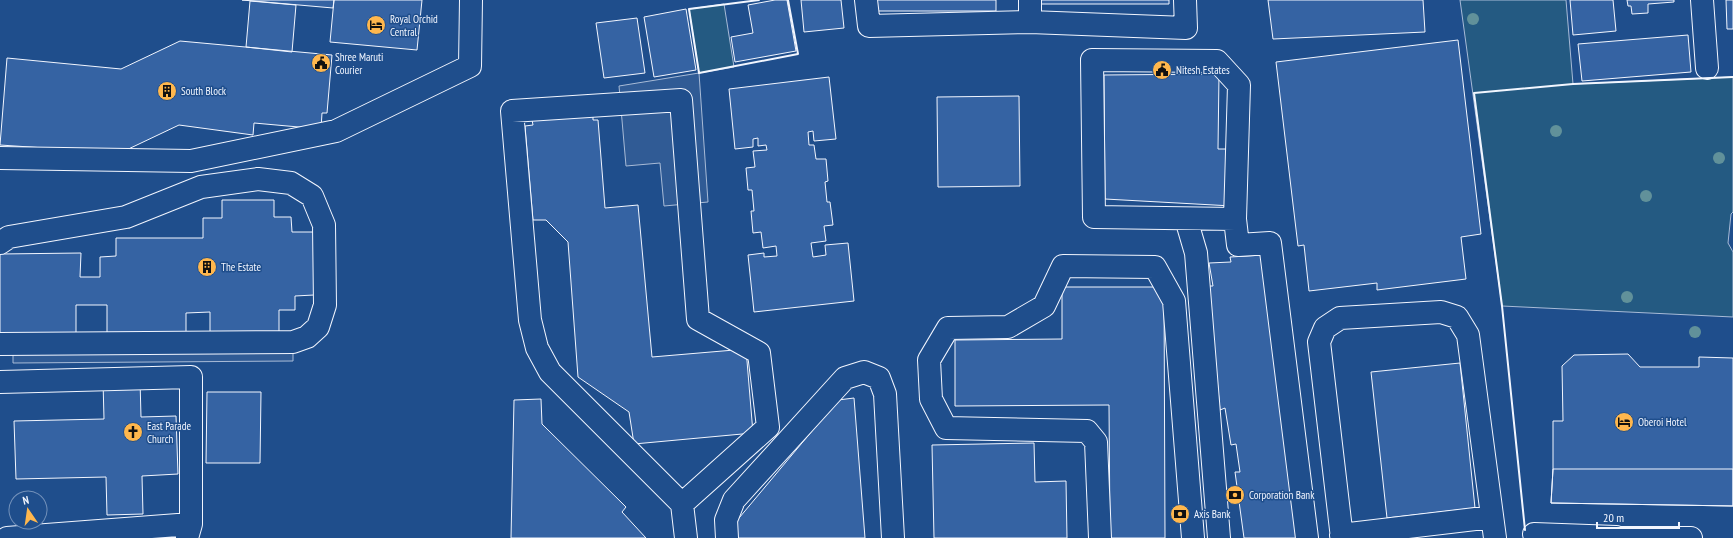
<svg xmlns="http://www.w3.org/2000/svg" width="1733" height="538" viewBox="0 0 1733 538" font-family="'PT Sans Narrow',sans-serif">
<rect width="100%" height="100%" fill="#1f4e8c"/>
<path fill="#245a82" stroke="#a8bbd7" d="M1460,0H1566L1573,84L1733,77V212L1731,214L1728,243L1733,252V317L1502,306Z
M724,4L734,67L699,73L689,9Z"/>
<path fill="#305b95" stroke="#a8bbd7" d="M699,73L708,202L664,206L660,163L626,166L619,86Z
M293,345V361L13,363V347Z"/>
<path fill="#3563a3" stroke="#f2f6ff" d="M242,0H334L333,8Z
M334,0H422L417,50L330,42Z
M775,0H787L796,51L735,62L731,37L753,33L748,5Z
M801,0H841L844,28L804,32Z
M876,0H996V11H876Z
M1036,0H1169V4H1036Z
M1268,0H1423L1425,32L1273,39Z
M1570,0H1613L1616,31L1573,35Z
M1627,0H1674V2L1648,4V13L1632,14L1631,6H1628Z
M1726,0H1733V29H1727Z
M250,1L296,5L292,52L246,47Z
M686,9L696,70L654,77L644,17Z
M637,18L645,73L604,78L596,23Z
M1688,35L1691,72L1582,81L1578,44Z
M1458,40L1481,234L1461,237L1466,279L1377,290V283L1309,291L1304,245L1298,246L1276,62Z
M180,41L332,55L327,113H322L321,129L254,123L253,135L179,125L120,153L0,145L7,58L121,69Z
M1219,74L1218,149H1226L1232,206L1105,199L1104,75Z
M829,77L836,139L814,141L813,131L808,132L809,145H814L816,159H826L828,181L825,182L827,202H830L833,225L824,226L826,241L811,243L813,257L826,255L825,245L848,243L854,301L754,312L748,255L764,253V257L777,256L776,246L763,248L761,232L753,233L751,211H754L752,190H748L746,168L755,167L753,151L767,150L766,145L758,146V138L753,139V147L735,149L729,89Z
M1019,96L1020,186L938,187L937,97Z
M593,115V120H598L605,208L638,205L652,357L746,349L753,433L634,444L629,412L578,377L568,242L546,220H533L525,126L533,125L532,120Z
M222,200H274V217H291L292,232H314V295L295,296V310H279V334L210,335V312L186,313V335L107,336V305H76V333H0V254L81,253L80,277H100V257L116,256V238H203V218H222Z
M1264,255L1300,538H1244L1235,472H1240L1236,444L1231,445L1225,408L1220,410L1208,286H1213L1209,263L1231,262L1230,257Z
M1062,287H1164L1165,538H1110L1109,405L955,406V340L1062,339Z
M1628,354L1640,367H1699V357L1733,358V506L1551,503L1553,469V421H1563L1562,366L1574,355Z
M1460,363L1475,508L1387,518L1371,372Z
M140,380L141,417L176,416L178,474L142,476L143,514L107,515L106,477L16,479L14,421L104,419L103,381Z
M207,392H261L260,463H206Z
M854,398L865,538H735L734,524L838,400Z
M541,399L542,424L626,507L622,512L646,538H511L514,400Z
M1034,443L1035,482L1066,481L1067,538H934L932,445Z
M1553,469H1733V506L1551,503Z"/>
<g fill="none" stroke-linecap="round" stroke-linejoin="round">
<g stroke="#f2f6ff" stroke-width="24">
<path id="minor" d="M866,0L869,26L1030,22L1186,28L1185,0
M1030,0V22
M1702,0L1707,68
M0,158L191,161L336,131L470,66L471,0
M1186,219L1196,253L1219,538
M1235,219L1094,217L1092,60L1217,61L1239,85L1235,219L1238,245L1270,243L1307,538
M0,243L9,237L126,217L201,187L258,179L291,183L312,196L324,225L325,305L318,327L307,337L293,342L0,344
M0,382L191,377V524L187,538
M682,504L768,427L759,353L698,319L681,100L512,111L530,320L537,348L550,372L682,504L686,538
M1534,534L1616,537
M1341,535L1492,517
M7,538L191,524
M727,538L726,520L734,500L845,378L864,372L879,378L885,394L893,538
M1100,538L1096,442L1087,431L946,428L931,399L929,360L948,328L1008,327L1044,306L1063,266L1155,267L1174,301L1193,538
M1342,538L1319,342L1325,328L1340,318L1441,312L1457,317L1468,335L1495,538
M1616,538H1691"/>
</g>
<use href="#minor" stroke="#1f4e8c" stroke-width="22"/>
<path stroke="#f2f6ff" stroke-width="2" d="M759,0L689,9L699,73L798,54L788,0
M1525,530L1502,306L1474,93L1573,84L1733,77"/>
</g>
<g fill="#61919a">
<circle cx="1473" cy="19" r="6"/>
<circle cx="1556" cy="131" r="6"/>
<circle cx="1719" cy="158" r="6"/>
<circle cx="1646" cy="196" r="6"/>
<circle cx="1627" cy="297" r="6"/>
<circle cx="1695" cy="332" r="6"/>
</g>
<defs>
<g id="hotel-disc" transform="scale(1)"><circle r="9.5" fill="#ffb74d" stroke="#1f4e8c"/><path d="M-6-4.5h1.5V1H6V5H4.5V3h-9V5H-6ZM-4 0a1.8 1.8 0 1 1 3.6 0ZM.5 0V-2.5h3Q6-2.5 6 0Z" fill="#111"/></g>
<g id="civic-disc" transform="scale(1)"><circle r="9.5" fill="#ffb74d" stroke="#1f4e8c"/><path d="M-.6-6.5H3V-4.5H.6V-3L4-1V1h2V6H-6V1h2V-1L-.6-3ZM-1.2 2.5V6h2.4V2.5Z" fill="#111"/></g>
<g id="building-disc" transform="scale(1)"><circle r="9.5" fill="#ffb74d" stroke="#1f4e8c"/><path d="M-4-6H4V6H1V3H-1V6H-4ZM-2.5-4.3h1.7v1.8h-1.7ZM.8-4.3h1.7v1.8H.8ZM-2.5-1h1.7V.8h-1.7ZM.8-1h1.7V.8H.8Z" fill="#111"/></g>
<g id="church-disc" transform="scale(1)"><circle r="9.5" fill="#ffb74d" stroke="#1f4e8c"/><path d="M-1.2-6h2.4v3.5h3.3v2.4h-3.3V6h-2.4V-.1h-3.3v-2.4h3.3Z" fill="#111"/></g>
<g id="bank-disc" transform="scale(1)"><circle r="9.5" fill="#ffb74d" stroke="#1f4e8c"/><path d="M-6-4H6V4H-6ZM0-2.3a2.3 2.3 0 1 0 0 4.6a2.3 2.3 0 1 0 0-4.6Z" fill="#111"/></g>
</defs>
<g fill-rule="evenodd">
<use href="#hotel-disc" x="376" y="25"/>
<use href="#civic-disc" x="321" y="63"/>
<use href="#civic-disc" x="1162" y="70"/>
<use href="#building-disc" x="167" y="91"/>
<use href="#building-disc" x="207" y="267"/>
<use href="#hotel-disc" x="1624" y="422"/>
<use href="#church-disc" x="133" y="432"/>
<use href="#bank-disc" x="1235" y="495"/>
<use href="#bank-disc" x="1180" y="514"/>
</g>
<g text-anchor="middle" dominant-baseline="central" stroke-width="3" stroke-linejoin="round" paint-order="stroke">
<g font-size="11" fill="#f2f6ff" stroke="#1f4e8c" text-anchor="start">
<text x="390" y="19">Royal Orchid<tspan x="390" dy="13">Central</tspan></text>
<text x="335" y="57">Shree Maruti<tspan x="335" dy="13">Courier</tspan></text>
<text x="1176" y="70">Nitesh Estates</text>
<text x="181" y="91">South Block</text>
<text x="221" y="267">The Estate</text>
<text x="1638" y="422">Oberoi Hotel</text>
<text x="147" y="426">East Parade<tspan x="147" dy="13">Church</tspan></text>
<text x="1249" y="495">Corporation Bank</text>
<text x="1194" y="514">Axis Bank</text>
</g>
</g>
<g transform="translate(28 510) rotate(347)"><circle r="19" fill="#1f4e8c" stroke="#7391ba"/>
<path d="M0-3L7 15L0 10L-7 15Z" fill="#ffb74d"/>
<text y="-6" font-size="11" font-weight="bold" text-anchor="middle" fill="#f2f6ff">N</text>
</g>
<path d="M1597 522v6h82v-6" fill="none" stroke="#f2f6ff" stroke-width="2"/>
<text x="1603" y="522" font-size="12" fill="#f2f6ff" stroke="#1f4e8c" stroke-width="3" paint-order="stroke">20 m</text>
</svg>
